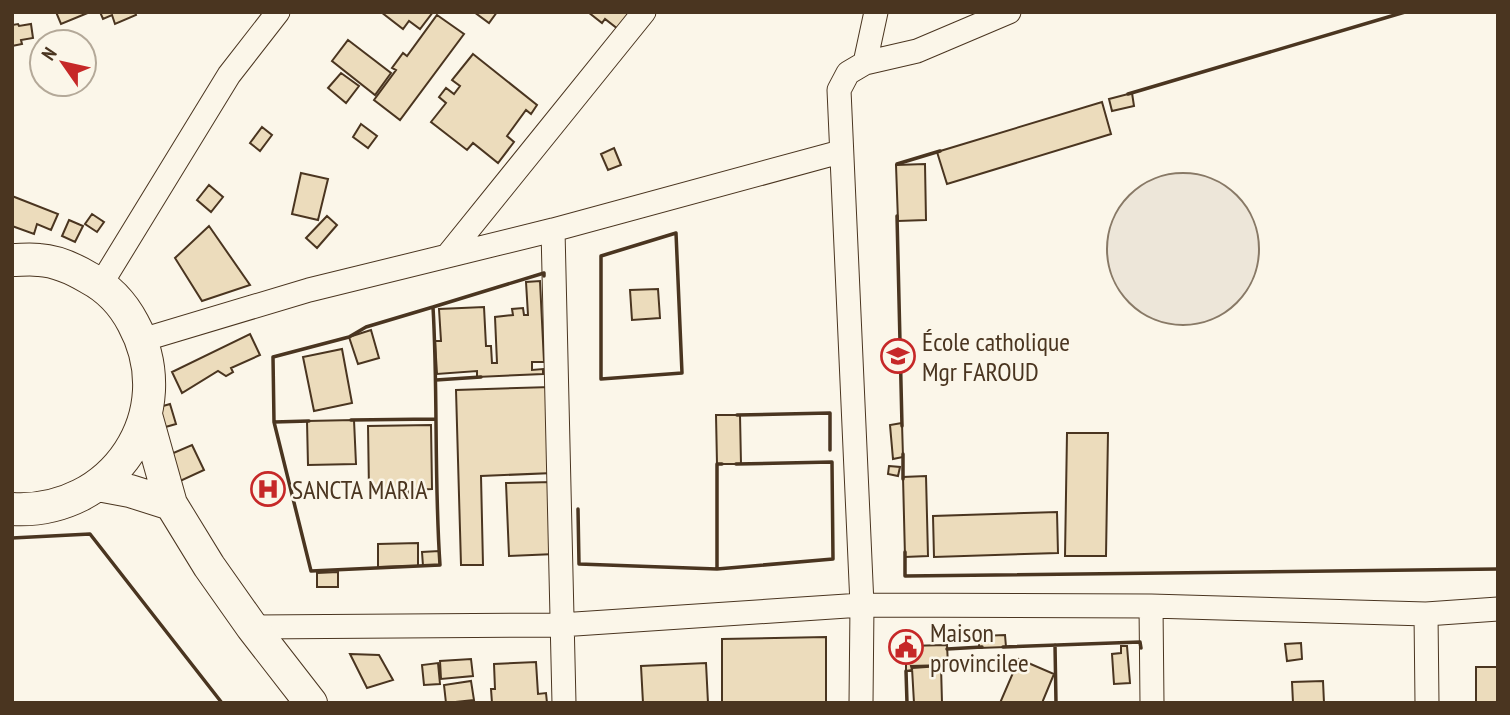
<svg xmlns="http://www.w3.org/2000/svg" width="1510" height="715" viewBox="0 0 1510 715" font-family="'PT Sans Narrow',sans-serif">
<rect width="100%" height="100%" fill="#fbf6e9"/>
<path fill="#ede6d9" stroke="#887966" stroke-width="2" d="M1107 249a76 76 0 1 1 152 0a76 76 0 1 1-152 0Z"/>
<path fill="#ecdcbc" stroke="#4a3520" stroke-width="2" d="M56,12H90L61,24Z
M100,12H135L136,15L115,24L112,15L103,19Z
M381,12H433L420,29L409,21L403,29Z
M474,12H497L489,23Z
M588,12H631L618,29L605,19L602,23Z
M437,15L464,34L400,120L374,100L396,70L392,68L403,53L407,56Z
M18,24L19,26L31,24L33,38L21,40L22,44L12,46V25Z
M348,40L391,73L375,95L332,61Z
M473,54L537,105L531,114L526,110L507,136L514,142L498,163L473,143L467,150L431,122L446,103L439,97L446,88L454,94L460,86L452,80Z
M341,73L359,86L346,103L328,88Z
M1132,93L1134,106L1112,111L1109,99Z
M1102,102L1111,134L947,184L937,152Z
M361,124L377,136L368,148L353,137Z
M262,127L272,135L260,151L250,143Z
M614,148L621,165L608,170L601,154Z
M925,164L926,220L898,221L896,165Z
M301,173L328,179L318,220L292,214Z
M209,185L223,197L211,212L197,200Z
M12,196L58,214L51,230L37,224L34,234L12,226Z
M92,214L104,222L97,232L85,224Z
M327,216L337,225L317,248L306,238Z
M69,220L83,226L75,242L62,236Z
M209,226L250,285L202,301L175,258Z
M540,281L544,362H532V370L543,369V374L477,377V371L437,374L435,341H441L439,309L484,307L486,346H491L492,363H497L495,317L513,315L512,309L523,308L524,315H528L526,282Z
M658,289L660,318L632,320L630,290Z
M371,330L379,358L358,364L349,337Z
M250,334L260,355L231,368L233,372L226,376L218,371L182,393L172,372Z
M342,349L352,403L314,411L303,357Z
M551,387L553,473L481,476L483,565H461L456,390Z
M170,404L176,424L155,430L149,410Z
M716,415H740L741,464H717Z
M354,420L356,464L308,465L307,421Z
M902,423L903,457L893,459L890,425Z
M431,425L432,489L408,490L409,498H394V490H369L368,426Z
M1067,433H1108L1106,556H1065Z
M192,445L204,470L178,482L164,457Z
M889,466L900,467L898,476L888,474Z
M926,476L928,556L905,557L903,477Z
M553,482L555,554L509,556L506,483Z
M1057,512L1058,553L934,557L933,516Z
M418,543V566L378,567V544Z
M439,551L440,565L423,566L422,552Z
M338,572V587H317V573Z
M1005,635L1006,647L979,648V636Z
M826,637V703H722V639Z
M1301,643L1302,659L1287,661L1285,644Z
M947,645L948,665L911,666L912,670L906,671V646Z
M1121,646H1127L1130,683L1114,684L1112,654L1121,653Z
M350,654L379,655L393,680L367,688Z
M471,659L473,676L441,679L440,661Z
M1019,659L1054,674L1042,703H1000Z
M536,662L538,694L546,693L547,703H492L491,689H495L494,664Z
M438,663L440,684L424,685L422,665Z
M706,663L708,703H643L641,666Z
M941,666L942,703H914L912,668Z
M1476,667H1498V703H1476Z
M471,681L474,700L446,703L444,685Z
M1323,681L1324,703H1293L1292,682Z"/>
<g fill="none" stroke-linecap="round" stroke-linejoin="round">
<g stroke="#4a3520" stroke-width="25">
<path id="street" d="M865,63L917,51L1009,12
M553,230L564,703
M447,256L644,12
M101,284L229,75L278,12
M142,340L309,290L553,230L840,152
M1151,606L1152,703
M1426,614L1427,703
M252,627L560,625L862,605L1151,606L1426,614L1498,609
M861,703L862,605L839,90L848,73L865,63L876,12"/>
</g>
<g stroke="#4a3520" stroke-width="34">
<path id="secondary" d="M12,260C21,260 30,259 39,260C57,261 74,269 89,278C108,288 123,304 133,323C182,413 113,515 12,509
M146,415L171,504L209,566L252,627L311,703
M98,485L130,491L171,504"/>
</g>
<use href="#street" stroke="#fbf6e9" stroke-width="23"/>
<use href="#secondary" stroke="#fbf6e9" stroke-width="32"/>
<path stroke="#4a3520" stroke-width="3.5" d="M1128,94L1405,12
M897,164L940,151
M897,216L902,426
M676,233L682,373L601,379V256Z
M433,307C438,393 434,479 440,565L311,571L274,422L273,357L349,337L366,327Z
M433,307L544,273V276
M436,380L481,377
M737,415L830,413V450
M351,420L435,419
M274,422L309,421
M903,454V479
M578,509L579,564L717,569L833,559L832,462L736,464
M12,538L90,534L222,703
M905,552V576L1498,569
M717,569V464H722
M1055,645L1056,703
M1003,647L1140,642L1141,648
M947,649L982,647
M906,671L907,703"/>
</g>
<defs>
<g id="school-ring" transform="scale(1.75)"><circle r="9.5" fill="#fbf6e9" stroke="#c62828" stroke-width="1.5"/><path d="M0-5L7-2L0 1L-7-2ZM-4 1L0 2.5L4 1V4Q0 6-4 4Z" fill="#c62828"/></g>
<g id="hospital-ring" transform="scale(1.75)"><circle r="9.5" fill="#fbf6e9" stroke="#c62828" stroke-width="1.5"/><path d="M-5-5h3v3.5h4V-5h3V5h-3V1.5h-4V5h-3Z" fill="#c62828"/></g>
<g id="civic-ring" transform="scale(1.75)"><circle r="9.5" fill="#fbf6e9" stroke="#c62828" stroke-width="1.5"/><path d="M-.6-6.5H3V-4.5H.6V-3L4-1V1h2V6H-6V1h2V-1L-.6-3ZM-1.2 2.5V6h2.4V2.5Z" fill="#c62828"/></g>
</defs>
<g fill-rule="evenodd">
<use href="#school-ring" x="898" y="356"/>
<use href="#hospital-ring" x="268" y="489"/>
<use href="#civic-ring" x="906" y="647"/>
</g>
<g text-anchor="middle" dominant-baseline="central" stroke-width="5" stroke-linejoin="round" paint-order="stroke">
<g font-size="26" fill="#4a3520" stroke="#fbf6e9" text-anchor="start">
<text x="922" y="341">École catholique<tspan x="922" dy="30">Mgr FAROUD</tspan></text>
<text x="292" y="489">SANCTA MARIA</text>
<text x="930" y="632">Maison<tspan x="930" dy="30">provincilee</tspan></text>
</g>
</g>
<rect width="1510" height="715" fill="none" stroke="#4a3520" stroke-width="28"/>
<g transform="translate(63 63) rotate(304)"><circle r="33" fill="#fbf6e9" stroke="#b4a999" stroke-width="2"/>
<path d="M0-5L12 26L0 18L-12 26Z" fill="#c62828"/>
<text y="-10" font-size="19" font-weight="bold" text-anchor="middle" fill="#4a3520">N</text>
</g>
</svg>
